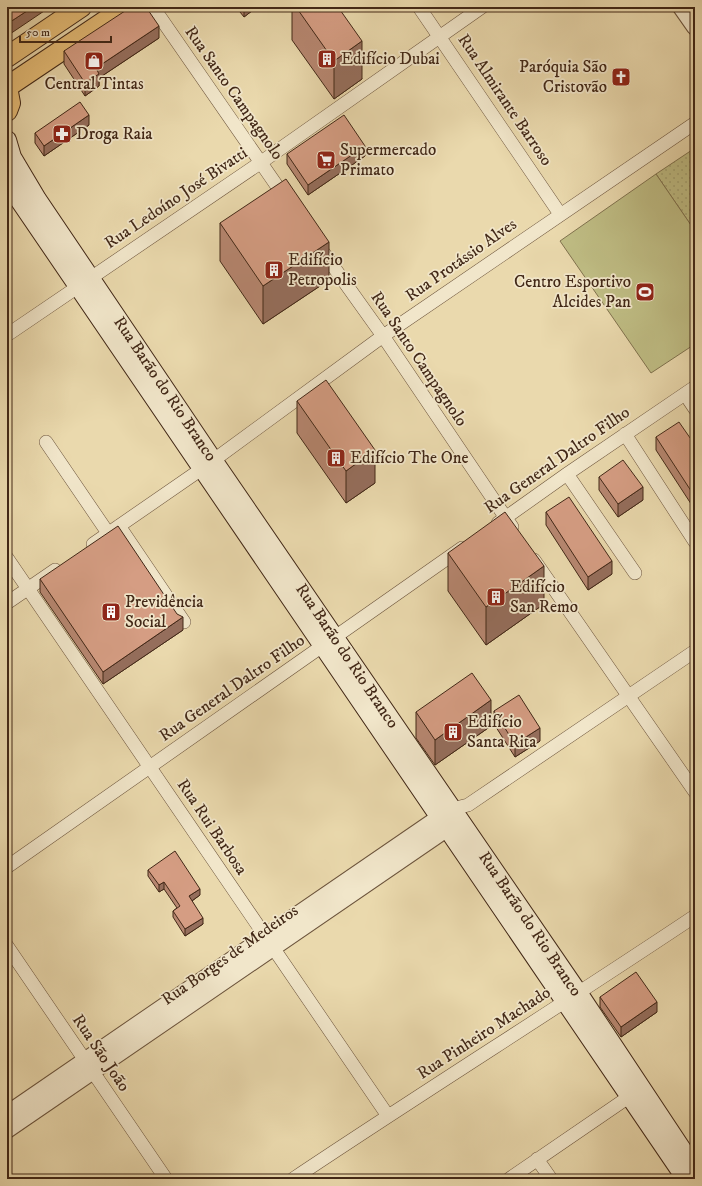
<svg xmlns="http://www.w3.org/2000/svg" width="702" height="1186" viewBox="0 0 702 1186" font-family="'IM FELL DW Pica',serif">
<defs>
<pattern id="grass-dots" width="8" height="8" patternUnits="userSpaceOnUse"><rect width="8" height="8" fill="#bfbd84"/><path d="M2 2h.1M6 6h.1" fill="none" stroke="#a5a271" stroke-width="1.8" stroke-linecap="round"/></pattern>
</defs>
<rect width="100%" height="100%" fill="#ead9ad"/>
<filter id="stains"><feTurbulence type="fractalNoise" baseFrequency=".005" numOctaves="4"/><feColorMatrix values="0 0 0 0 .2 0 0 0 0 .09 0 0 0 0 .02 0 0 0 .5 -.17"/></filter>
<radialGradient id="worn" r=".72"><stop offset=".6" stop-color="#630" stop-opacity="0"/><stop offset="1" stop-color="#630" stop-opacity=".3"/></radialGradient>
<path fill="url(#grass-dots)" stroke="#80724e" d="M695,148V231L656,174Z"/>
<path fill="#bfbd84" stroke="#80724e" d="M656,174L695,231V344L651,373L560,241Z"/>
<g fill="none" stroke-linecap="round" stroke-linejoin="round">
<g stroke="#6c543c" stroke-width="14">
<path id="minor" d="M153,7L286,199
M419,7L560,214
M318,245L383,336L512,527
M7,335L260,163L482,7
M685,394L695,409
M625,434L695,542
M46,442L108,533
M567,474L635,573
M498,523L567,474L695,387
M119,526L184,622
M93,544L203,468L383,336L695,123
M7,558L388,1116
M534,560L695,792
M7,603L55,570
M452,809L468,805L695,651
M7,867L462,548
M7,946L166,1179
M537,1159L551,1179
M293,1179C426,1090 562,1005 695,916
M509,1179L636,1092"/>
</g>
<g stroke="#6c543c" stroke-width="18">
<path id="tertiary" d="M681,7L695,27
M7,1114L450,810
M7,1130L458,821"/>
</g>
<g stroke="#422817" stroke-width="20">
<path id="secondary" d="M7,140L12,157L37,199L213,460L579,994L695,1169
M7,182L686,1179"/>
</g>
<g stroke="#422817" stroke-width="22">
<path id="primary" d="M7,57L81,7
M7,87L126,7
M7,87L10,103L7,111"/>
</g>
<use href="#minor" stroke="#f1e6ca" stroke-width="13"/>
<use href="#tertiary" stroke="#f1e6ca" stroke-width="16"/>
<use href="#secondary" stroke="#f1e6ca" stroke-width="18"/>
<use href="#primary" stroke="#e5bc76" stroke-width="20"/>
</g>
<path fill="#b78771" stroke="#422817" d="M236,7H257L244,17Z
M292,7H338L362,79L334,99L292,40Z
M159,38L99,78V86L85,96L64,64V51Z
M89,125L44,156L35,143V133Z
M287,154L365,156L308,195L287,164Z
M220,223L329,280L263,324L220,261Z
M297,401L375,483L346,503L297,433Z
M656,437L695,445V510L656,450Z
M599,477L643,500L618,517L599,490Z
M546,512L612,574L588,590L546,525Z
M448,553L544,604L486,645L448,591Z
M40,579L183,630L103,684L40,592Z
M494,711L540,741L515,757L494,724Z
M416,712L491,726L435,765L416,738Z
M148,870L200,895L192,901L203,924L185,936L173,917V911L177,908L164,889L159,892L148,876Z
M600,997L657,1012L621,1037L600,1007Z"/>
<path fill="#956e5c" stroke="#422817" d="M33,7H50L7,36V24Z
M248,7H257L244,17V10Z
M159,26V38L99,78V86L85,96V83L96,68Z
M362,41V79L334,99V61Z
M89,115V125L44,156V146Z
M365,146V156L308,195V185Z
M329,242V280L263,324V286Z
M375,450V483L346,503V471Z
M643,487V500L618,517V504Z
M612,561V574L588,590V577Z
M544,566V604L486,645V607Z
M183,617V630L103,684V672Z
M491,700V726L435,765V740Z
M540,728V741L515,757V744Z
M164,882V889L159,892V885Z
M200,889V895L189,903V896Z
M203,918V924L185,936V929Z
M657,1002V1012L621,1037V1027Z"/>
<path fill="#d59d83" stroke="#422817" d="M7,7H33L7,24Z
M131,7H146L159,26L96,68L99,74L85,83L64,51Z
M241,7H248L244,10Z
M296,7H338L362,41L334,61Z
M80,102L89,115L44,146L35,133Z
M344,115L365,146L308,185L287,154Z
M286,179L329,242L263,286L220,223Z
M326,380L375,450L346,471L297,401Z
M679,422L695,445V497L656,437Z
M623,460L643,487L618,504L599,477Z
M569,497L612,561L588,577L546,512Z
M505,512L544,566L486,607L448,553Z
M118,526L177,614L183,617L103,672L40,579Z
M472,673L491,700L435,740L416,712Z
M519,695L540,728L515,744L494,711Z
M175,851L200,889L189,896L203,918L185,929L173,911L180,906L164,882L159,885L148,870Z
M636,972L657,1002L621,1027L600,997Z"/>
<defs>
<g id="building-square" transform="scale(1)"><rect x="-9" y="-9" width="18" height="18" rx="4" fill="#8f2418" stroke="#f1e6ca"/><path d="M-4-6H4V6H1V3H-1V6H-4ZM-2.5-4.3h1.7v1.8h-1.7ZM.8-4.3h1.7v1.8H.8ZM-2.5-1h1.7V.8h-1.7ZM.8-1h1.7V.8H.8Z" fill="#fff"/></g>
<g id="shop-square" transform="scale(1)"><rect x="-9" y="-9" width="18" height="18" rx="4" fill="#8f2418" stroke="#f1e6ca"/><path d="M-5-2.5h2.3a2.7 3.5 0 0 1 5.4 0H5L5.5 6h-11ZM-1.5-2.5h3a1.5 2.3 0 0 0-3 0Z" fill="#fff"/></g>
<g id="church-square" transform="scale(1)"><rect x="-9" y="-9" width="18" height="18" rx="4" fill="#8f2418" stroke="#f1e6ca"/><path d="M-1.2-6h2.4v3.5h3.3v2.4h-3.3V6h-2.4V-.1h-3.3v-2.4h3.3Z" fill="#fff"/></g>
<g id="pharmacy-square" transform="scale(1)"><rect x="-9" y="-9" width="18" height="18" rx="4" fill="#8f2418" stroke="#f1e6ca"/><path d="M-2-6h4v4h4v4h-4v4h-4v-4h-4v-4h4Z" fill="#fff"/></g>
<g id="supermarket-square" transform="scale(1)"><rect x="-9" y="-9" width="18" height="18" rx="4" fill="#8f2418" stroke="#f1e6ca"/><path d="M-6-5.5h2.5l.6 2H6L4.5 2H-2.5L-4.4-4H-6ZM-1.5 3.2a1.3 1.3 0 1 0 .1 0ZM3 3.2a1.3 1.3 0 1 0 .1 0Z" fill="#fff"/></g>
<g id="stadium-square" transform="scale(1)"><rect x="-9" y="-9" width="18" height="18" rx="4" fill="#8f2418" stroke="#f1e6ca"/><path d="M0-5a6.5 5 0 1 0 0 10a6.5 5 0 1 0 0-10ZM-3.5-1.8h7v3.6h-7Z" fill="#fff"/></g>
</defs>
<g fill-rule="evenodd">
<use href="#building-square" x="327" y="59"/>
<use href="#shop-square" x="94" y="61"/>
<use href="#church-square" x="621" y="77"/>
<use href="#pharmacy-square" x="62" y="134"/>
<use href="#supermarket-square" x="326" y="160"/>
<use href="#building-square" x="274" y="270"/>
<use href="#stadium-square" x="645" y="292"/>
<use href="#building-square" x="336" y="458"/>
<use href="#building-square" x="496" y="597"/>
<use href="#building-square" x="111" y="612"/>
<use href="#building-square" x="453" y="732"/>
</g>
<g text-anchor="middle" dominant-baseline="central" stroke-width="3.5" stroke-linejoin="round" paint-order="stroke">
<g font-size="17" fill="#422817" stroke="#f1e6ca" text-anchor="start">
<text x="341" y="59">Edifício Dubai</text>
<text x="607" y="67" text-anchor="end">Paróquia São<tspan x="607" dy="20">Cristovão</tspan></text>
<text x="94" y="84" text-anchor="middle">Central Tintas</text>
<text x="76" y="134">Droga Raia</text>
<text x="340" y="150">Supermercado<tspan x="340" dy="20">Primato</tspan></text>
<text x="288" y="260">Edifício<tspan x="288" dy="20">Petropolis</tspan></text>
<text x="631" y="282" text-anchor="end">Centro Esportivo<tspan x="631" dy="20">Alcides Pan</tspan></text>
<text x="350" y="458">Edifício The One</text>
<text x="510" y="587">Edifício<tspan x="510" dy="20">San Remo</tspan></text>
<text x="125" y="602">Previdência<tspan x="125" dy="20">Social</tspan></text>
<text x="467" y="722">Edifício<tspan x="467" dy="20">Santa Rita</tspan></text>
</g>
<g font-size="17" fill="#422817" stroke="#f1e6ca">
<text transform="translate(234 93) rotate(55)">Rua Santo Campagnolo</text>
<text transform="translate(505 100) rotate(56)">Rua Almirante Barroso</text>
<text transform="translate(176 198) rotate(-34)">Rua Ledoíno José Bivatti</text>
<text transform="translate(461 260) rotate(-35)">Rua Protássio Alves</text>
<text transform="translate(419 359) rotate(56)">Rua Santo Campagnolo</text>
<text transform="translate(165 389) rotate(56)">Rua Barão do Rio Branco</text>
<text transform="translate(557 460) rotate(-35)">Rua General Daltro Filho</text>
<text transform="translate(347 656) rotate(56)">Rua Barão do Rio Branco</text>
<text transform="translate(232 688) rotate(-35)">Rua General Daltro Filho</text>
<text transform="translate(212 827) rotate(56)">Rua Rui Barbosa</text>
<text transform="translate(530 924) rotate(56)">Rua Barão do Rio Branco</text>
<text transform="translate(230 955) rotate(-35)">Rua Borges de Medeiros</text>
<text transform="translate(484 1033) rotate(-33)">Rua Pinheiro Machado</text>
<text transform="translate(101 1053) rotate(56)">Rua São João</text>
</g>
</g>
<rect width="702" height="1186" fill="none" stroke="#ead9ad" stroke-width="24"/>
<rect x="8" y="8" width="686" height="1170" fill="none" stroke="#422817" stroke-width="2"/>
<rect x="12" y="12" width="678" height="1162" fill="none" stroke="#422817"/>
<path d="M20 36v6h91v-6" fill="none" stroke="#422817" stroke-width="2"/>
<text x="26" y="36" font-size="12" fill="#422817" stroke="#f1e6ca" stroke-width="3" paint-order="stroke">50 m</text>
<rect width="100%" height="100%" filter="url(#stains)"/>
<rect width="100%" height="100%" fill="url(#worn)"/>
</svg>
